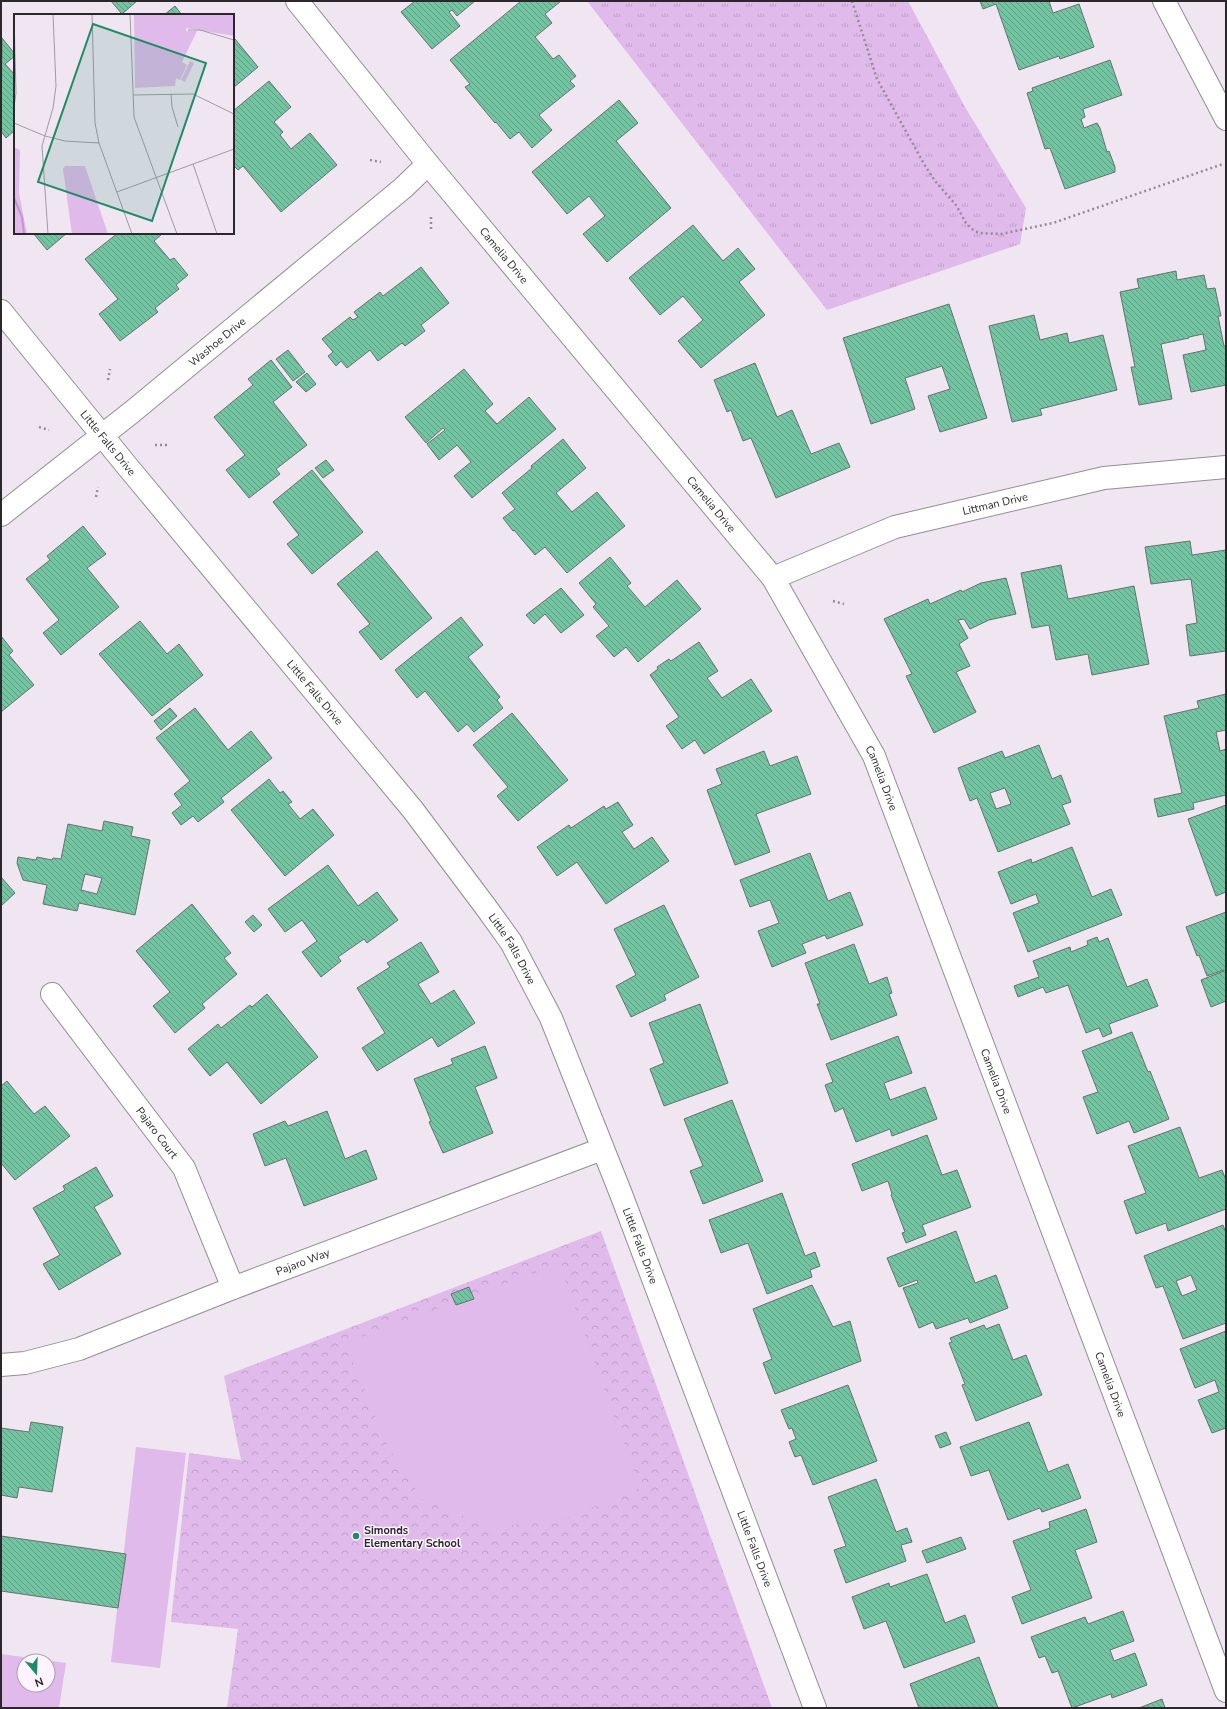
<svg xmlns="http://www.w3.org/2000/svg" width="1227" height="1709" viewBox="0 0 1227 1709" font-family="'Nunito Sans',sans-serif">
<defs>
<pattern id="grass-tufts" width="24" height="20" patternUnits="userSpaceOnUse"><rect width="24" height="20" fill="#e0baea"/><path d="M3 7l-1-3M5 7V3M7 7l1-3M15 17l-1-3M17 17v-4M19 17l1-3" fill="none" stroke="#c0a0c9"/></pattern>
<pattern id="park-crowns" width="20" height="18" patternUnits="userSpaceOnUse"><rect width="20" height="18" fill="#e0baea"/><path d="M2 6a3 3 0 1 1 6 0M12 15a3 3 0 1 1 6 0" fill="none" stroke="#c0a0c9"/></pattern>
<pattern id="building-back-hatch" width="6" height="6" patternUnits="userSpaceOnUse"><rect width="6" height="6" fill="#73c4a2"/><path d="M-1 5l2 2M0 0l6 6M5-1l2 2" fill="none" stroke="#5f9f84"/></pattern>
</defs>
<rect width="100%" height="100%" fill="#efe6f2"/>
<path fill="url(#grass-tufts)" d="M587,1H908L965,107L1026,208L1020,244L827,310Z"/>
<path fill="url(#park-crowns)" d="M601,1231L772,1708H227L238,1629L171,1622L189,1453L241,1460L224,1376Z"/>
<path fill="#e0baea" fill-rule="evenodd" d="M559,1264L640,1488L566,1518L491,1528L422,1499L388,1447L345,1343Z
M136,1447L186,1453L160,1668L111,1662Z
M1,1654L66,1663L59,1708H1ZM24,1661H48V1685H24Z"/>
<path fill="url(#building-back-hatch)" stroke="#66726c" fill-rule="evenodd" d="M111,1H137L122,14Z
M415,1H475L457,16L452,10L449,12L460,26L432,49L401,12Z
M521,1H561L545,14L552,23L535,37L553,59L559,55L576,76L570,81L575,86L539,115L552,130L532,148L519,132L510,139L496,122L495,123L465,87L470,84L450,60Z
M980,1H1049L1053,13L1079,4L1094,47L1060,59L1059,56L1019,70L996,4L983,9Z
M175,6L182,15H164Z
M2,38L15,54V56L5,64L15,75V130L6,138L1,131Z
M235,39L258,67L233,88V41Z
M1110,60L1122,95L1083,109L1085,117L1081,119L1084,128L1097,123L1100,128L1107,152L1109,151L1115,167V172L1065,189L1050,148L1045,149L1027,93L1033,91L1032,88Z
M269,81L291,107L274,122L283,132L280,135L291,149L310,133L337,165L281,212L243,166L238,170L233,165V111Z
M619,100L638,123L616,141L671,208L607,262L583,234L605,216L589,196L567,214L532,172Z
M693,225L723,261L738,248L755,269L739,282L765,315L701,368L678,341L703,320L683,296L660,315L629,278Z
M33,233H67L47,250Z
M118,233H162V234L154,241L170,260L174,258L188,275L176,285L179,289L155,308L158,312L120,341L99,314L118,299L85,259Z
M421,267L449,303L421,325L425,331L405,346L402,343L378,361L370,350L347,368L341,361L336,366L328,356L333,352L322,339L350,317L353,320L358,317L354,312L380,292L383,296Z
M1176,271L1177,280L1204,275L1207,289L1215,288L1221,316H1218L1224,346H1226V385L1191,392L1183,355L1206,350L1203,334L1189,337V338L1161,344L1172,399L1139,405L1131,367H1135L1120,292L1139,288L1137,279Z
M949,304L987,418L940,432L928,396L950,389L942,366L905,378L915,409L871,424L843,338Z
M1034,315L1040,340L1067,333L1069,343L1103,335L1117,390L1040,409L1042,415L1012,422L989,326Z
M288,350L305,372L293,381L276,359Z
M271,360L292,387L273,402L307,445L276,469L280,474L249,498L226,470L245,455L214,417L253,385L248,379Z
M755,363L777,417L792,410L811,454L839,443L850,467L776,498L751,438L743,441L731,410L727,412L714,380Z
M464,369L493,404L485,411L497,424L529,397L556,429L472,498L454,476L471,462L457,445L439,460L427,444L445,430L443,428L426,443L405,417Z
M307,373L316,384L306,392L296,382Z
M563,439L586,468L556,493L572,512L597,492L625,526L567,573L545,547L535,555L514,530L513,531L503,518L515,509L502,493L532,468L531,466Z
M326,460L334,470L323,478L315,468Z
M312,470L363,532L312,574L287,544L299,535L273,502Z
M83,526L106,554L87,568L119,607L61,655L43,633L59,620L26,579L50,560L47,556Z
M1190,541L1192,555L1226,550V651L1190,656L1186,625L1197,623L1191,579L1151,584L1145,547Z
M377,551L432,618L381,660L359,632L370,624L337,584Z
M610,557L631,583L627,586L645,607L677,580L701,609L638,662L626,647L614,657L596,636L609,626L593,607L596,604L579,583Z
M1061,565L1068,599L1134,586L1149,664L1092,675L1088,654L1056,660L1049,625L1032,628L1021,573Z
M1006,578L1016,614L989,620L970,629L964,619L958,620L968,638L959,644L970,666L956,672L976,712L934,733L906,676L912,674L884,619L928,599L930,604L961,590L962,592L981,583Z
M561,588L584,615L561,633L545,614L534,624L526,615Z
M461,617L483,645L468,657L500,697L497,700L503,708L474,732L467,724L458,732L425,691L417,698L395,670Z
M140,621L167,654L179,644L203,675L152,716L99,654Z
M1,636L13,651L9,655L34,685L1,712Z
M699,642L718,671L707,678L722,698L751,679L772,711L704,754L695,740L682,749L666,726L679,717L650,675L658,669L657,667L669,659L671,661Z
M1226,694V730L1216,732L1220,751L1226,749V795L1193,803L1194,809L1158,817L1154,799L1182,793L1164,716L1199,708L1197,701Z
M170,708L177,716L161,730L154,721Z
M195,708L228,750L251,731L272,758L221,798L224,802L198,822L193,816L181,825L172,813L182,805L174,794L190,781L156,738Z
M512,713L568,780L518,821L497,796L508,787L473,745Z
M1039,745L1052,779L1061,775L1071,802L1062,805L1070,824L998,852L977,798L970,801L958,768L1002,751L1005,758ZM1005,788L1011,804L996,809L990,793Z
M764,751L770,766L797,756L811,794L756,814L770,852L735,865L707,790L722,784L716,769Z
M269,779L280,793L283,791L292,802L288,804L300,819L313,809L334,835L285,876L231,810Z
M618,802L633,825L622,832L634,849L652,837L669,861L606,904L577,862L557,876L537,847L569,825L571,828L604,806L606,809Z
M1226,805V892L1216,896L1188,819Z
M104,821L133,827L131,836L150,840L135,915L79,903L77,911L43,904L47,885L23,880L17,863L18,857L36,860L37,857L52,860L53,858L61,859L68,824L102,831ZM85,874L102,878L97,894L81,890Z
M1072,847L1092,897L1111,889L1122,915L1028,952L1013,913L1039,903L1036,894L1011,904L998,872L1031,859L1032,863Z
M810,853L828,901L850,892L863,925L827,939L825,935L802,944L806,953L772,967L758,931L779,923L770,900L750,907L740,880Z
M328,865L358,906L377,892L398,920L367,943L364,939L338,957L341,961L321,977L302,952L317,941L302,920L285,932L268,909Z
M1,877L15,893L1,906Z
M192,904L231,953L224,958L237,974L202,1004L205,1008L175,1033L153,1006L170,992L136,951Z
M664,905L699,977L664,995L666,1000L631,1017L616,986L636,975L614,929Z
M1226,912V1001L1211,1007L1201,980L1224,971V970L1207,976L1199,955L1197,956L1186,927Z
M253,915L262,925L254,932L245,922Z
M1097,937L1099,942L1108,938L1127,987L1147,979L1158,1006L1109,1024L1112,1033L1103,1037L1099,1028L1086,1033L1068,985L1046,993L1043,987L1018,997L1014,986L1039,977L1033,961L1070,947L1071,952L1088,945L1087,941Z
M421,942L439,972L418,984L431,1004L454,990L475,1023L438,1047L432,1037L377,1071L362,1048L385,1033L357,988L390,967L387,963Z
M854,944L869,984L887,977L892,993L889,994L897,1015L831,1040L817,1004H820L805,963Z
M267,994L318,1057L261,1104L227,1062L210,1076L188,1049L218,1024L221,1028L250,1005L252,1007Z
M700,1004L728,1083L664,1106L650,1069L664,1063L649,1023Z
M1132,1032L1148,1072L1150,1071L1169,1119L1134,1133L1129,1121L1097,1134L1083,1097L1098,1092L1082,1051Z
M898,1036L912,1073L884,1083L890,1100L925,1087L937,1119L892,1136L890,1129L856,1142L843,1108L835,1112L825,1085L833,1082L826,1064Z
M485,1046L497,1078L475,1087L493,1133L443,1153L429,1122L431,1121L414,1079L453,1064L451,1059Z
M7,1081L34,1114L45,1106L70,1136L15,1180L1,1163V1086Z
M732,1100L763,1181L703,1204L690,1171L703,1166L684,1119Z
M327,1111L345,1159L366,1150L377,1179L304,1206L286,1158L265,1166L253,1134L285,1121L288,1126Z
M1180,1127L1199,1178L1222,1170L1226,1180V1209L1168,1231L1166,1223L1136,1234L1124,1201L1146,1193L1128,1146Z
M927,1135L942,1175L957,1170L971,1207L922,1225L926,1235L906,1243L902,1233L905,1232L891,1195L892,1194L888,1181L862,1191L852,1164Z
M96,1167L113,1196L94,1207L121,1254L59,1290L43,1264L60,1255L33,1208L65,1190L63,1186Z
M782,1193L805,1256L815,1252L820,1266L810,1270L812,1277L767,1294L748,1243L721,1253L709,1220Z
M1223,1225L1226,1233V1323L1183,1339L1163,1286L1156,1288L1144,1256ZM1191,1275L1197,1290L1182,1296L1176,1281Z
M956,1231L975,1283L996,1275L1008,1308L970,1323L968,1318L936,1329L933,1322L919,1328L903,1288L918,1283L917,1280L899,1287L887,1258Z
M812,1285L833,1327L850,1321L861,1361L775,1394L763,1363L772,1359L753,1309Z
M469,1287L474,1299L456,1305L451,1294Z
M999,1324L1013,1360L1026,1355L1042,1395L976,1421L962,1385L965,1384L949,1343L952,1342L950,1338L984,1325L986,1329Z
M1226,1331V1428L1212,1433L1198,1400L1219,1392L1215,1380L1195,1388L1180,1349Z
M848,1385L877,1461L813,1485L801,1455L795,1457L789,1442L796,1439L792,1428L789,1429L781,1410Z
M31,1422L63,1427L52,1492L19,1487L17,1498L1,1495V1428L29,1432Z
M1029,1422L1048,1472L1068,1464L1081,1498L1042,1512L1040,1508L1008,1520L989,1470L971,1476L960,1447Z
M946,1432L951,1444L940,1448L935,1436Z
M876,1479L896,1532L907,1528L912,1542L901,1545L906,1561L846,1583L834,1550L846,1546L828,1497Z
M1086,1509L1097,1542L1075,1550L1092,1598L1022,1624L1012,1597L1031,1590L1013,1541L1050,1528L1049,1522Z
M1,1536L126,1554L118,1608L1,1591Z
M961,1537L966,1549L927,1563L922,1551Z
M927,1574L945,1623L965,1615L975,1642L904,1668L886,1621L864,1629L852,1597L889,1583L890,1587Z
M1123,1611L1134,1641L1110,1650L1114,1661L1135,1653L1147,1685L1112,1698L1111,1694L1072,1708L1058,1671L1052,1673L1045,1656L1039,1658L1031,1637L1085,1617L1088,1624Z
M979,1657L998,1708H919L910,1684Z
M1162,1699L1165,1708H1139Z"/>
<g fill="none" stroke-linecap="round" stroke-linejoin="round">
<g stroke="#948c96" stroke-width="24">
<g id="street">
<path id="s1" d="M297,1L428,164L773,578L874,756L1226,1691"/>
<path d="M1164,1L1226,119"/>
<path id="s2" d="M1,311L127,466L413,810L485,906L511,942L551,1018L621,1194L815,1708"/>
<path id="s3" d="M1,515L132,412L403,188L428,164"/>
<path id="s4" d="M773,578L895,527L1104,478L1226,467"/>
<path id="s5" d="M52,994L184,1168L233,1288"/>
<path id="s6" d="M1,1365L25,1363L79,1349L233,1288L602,1149"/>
</g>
</g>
<path stroke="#928c94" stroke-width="2.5" stroke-dasharray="2 3" stroke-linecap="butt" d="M852,1L877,79L924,164L935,181L956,205L966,223L972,229L979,233L1001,234L1053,223L1223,164
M370,160L381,162
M431,229V217
M108,380L110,369
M39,427L49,430
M155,445H167
M96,497L98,487
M833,601L844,604"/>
<use href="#street" stroke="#fff" stroke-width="22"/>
</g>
<circle fill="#218a67" stroke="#fdf4ff" stroke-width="1.5" cx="356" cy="1536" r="4"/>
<g text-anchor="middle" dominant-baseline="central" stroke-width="3" stroke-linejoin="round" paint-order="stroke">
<g font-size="11" fill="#2b272b" stroke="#fdf4ff">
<text stroke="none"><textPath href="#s1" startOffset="328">Camelia Drive</textPath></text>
<text stroke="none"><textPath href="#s3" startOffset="277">Washoe Drive</textPath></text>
<text stroke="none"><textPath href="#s2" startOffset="170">Little Falls Drive</textPath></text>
<text stroke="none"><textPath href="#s1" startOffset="652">Camelia Drive</textPath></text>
<text stroke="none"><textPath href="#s4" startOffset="235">Littman Drive</textPath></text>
<text stroke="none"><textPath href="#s2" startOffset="494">Little Falls Drive</textPath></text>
<text stroke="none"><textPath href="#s1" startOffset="976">Camelia Drive</textPath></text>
<text stroke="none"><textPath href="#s2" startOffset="818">Little Falls Drive</textPath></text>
<text stroke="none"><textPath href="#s1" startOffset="1300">Camelia Drive</textPath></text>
<text stroke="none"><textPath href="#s5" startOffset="174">Pajaro Court</textPath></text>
<text stroke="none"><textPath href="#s2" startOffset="1142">Little Falls Drive</textPath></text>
<text stroke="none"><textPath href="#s6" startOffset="320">Pajaro Way</textPath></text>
<text stroke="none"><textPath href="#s1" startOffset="1624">Camelia Drive</textPath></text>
<text stroke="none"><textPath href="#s2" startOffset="1466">Little Falls Drive</textPath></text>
</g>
<g font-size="11" font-weight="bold" fill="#2b272b" stroke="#fdf4ff" text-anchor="start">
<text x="364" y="1530">Simonds<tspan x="364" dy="13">Elementary School</tspan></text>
</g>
</g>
<g transform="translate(14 14)">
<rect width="220" height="220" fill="#efe6f2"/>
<path d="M0,133L6,136L5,179L13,220H0ZM51,152H71L94,220H58L49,155Z" fill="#e0baea"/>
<path d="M120,0H220V22L172,14V17H183L168,48L173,51L166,66L162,64L161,72L121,74Z" fill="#e0baea"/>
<path d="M176,47L180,49L171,68L167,66ZM126,49L141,50L146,55L148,71L126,72Z" fill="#e0baea"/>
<path fill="none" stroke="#c294cd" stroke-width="2" d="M0,184L8,203L10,220"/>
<path fill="none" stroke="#a19aa2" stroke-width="1" d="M78,0L81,109L85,129L118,220M116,0L120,103L163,220M0,2L2,79L0,93M174,16H186L220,26M157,80L158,93L164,113M119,81L179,80L220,100M0,109L31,122L51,127L85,129M179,150L203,220M103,178L220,135M34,220L28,132L39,94L42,72L39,0"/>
<path fill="#218a67" fill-opacity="0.15" stroke="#218a67" stroke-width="2" d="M79,10L192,49L138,207L24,168Z"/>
<rect width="220" height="220" fill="none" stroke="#2b272b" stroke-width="2"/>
</g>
<rect width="1227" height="1709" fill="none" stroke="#2b272b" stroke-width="4"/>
<g transform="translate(36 1673) rotate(161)"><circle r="19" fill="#fdf4ff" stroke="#a9a2aa"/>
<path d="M0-3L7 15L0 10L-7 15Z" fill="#218a67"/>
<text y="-6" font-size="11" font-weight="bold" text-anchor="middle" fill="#2b272b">N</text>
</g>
</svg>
